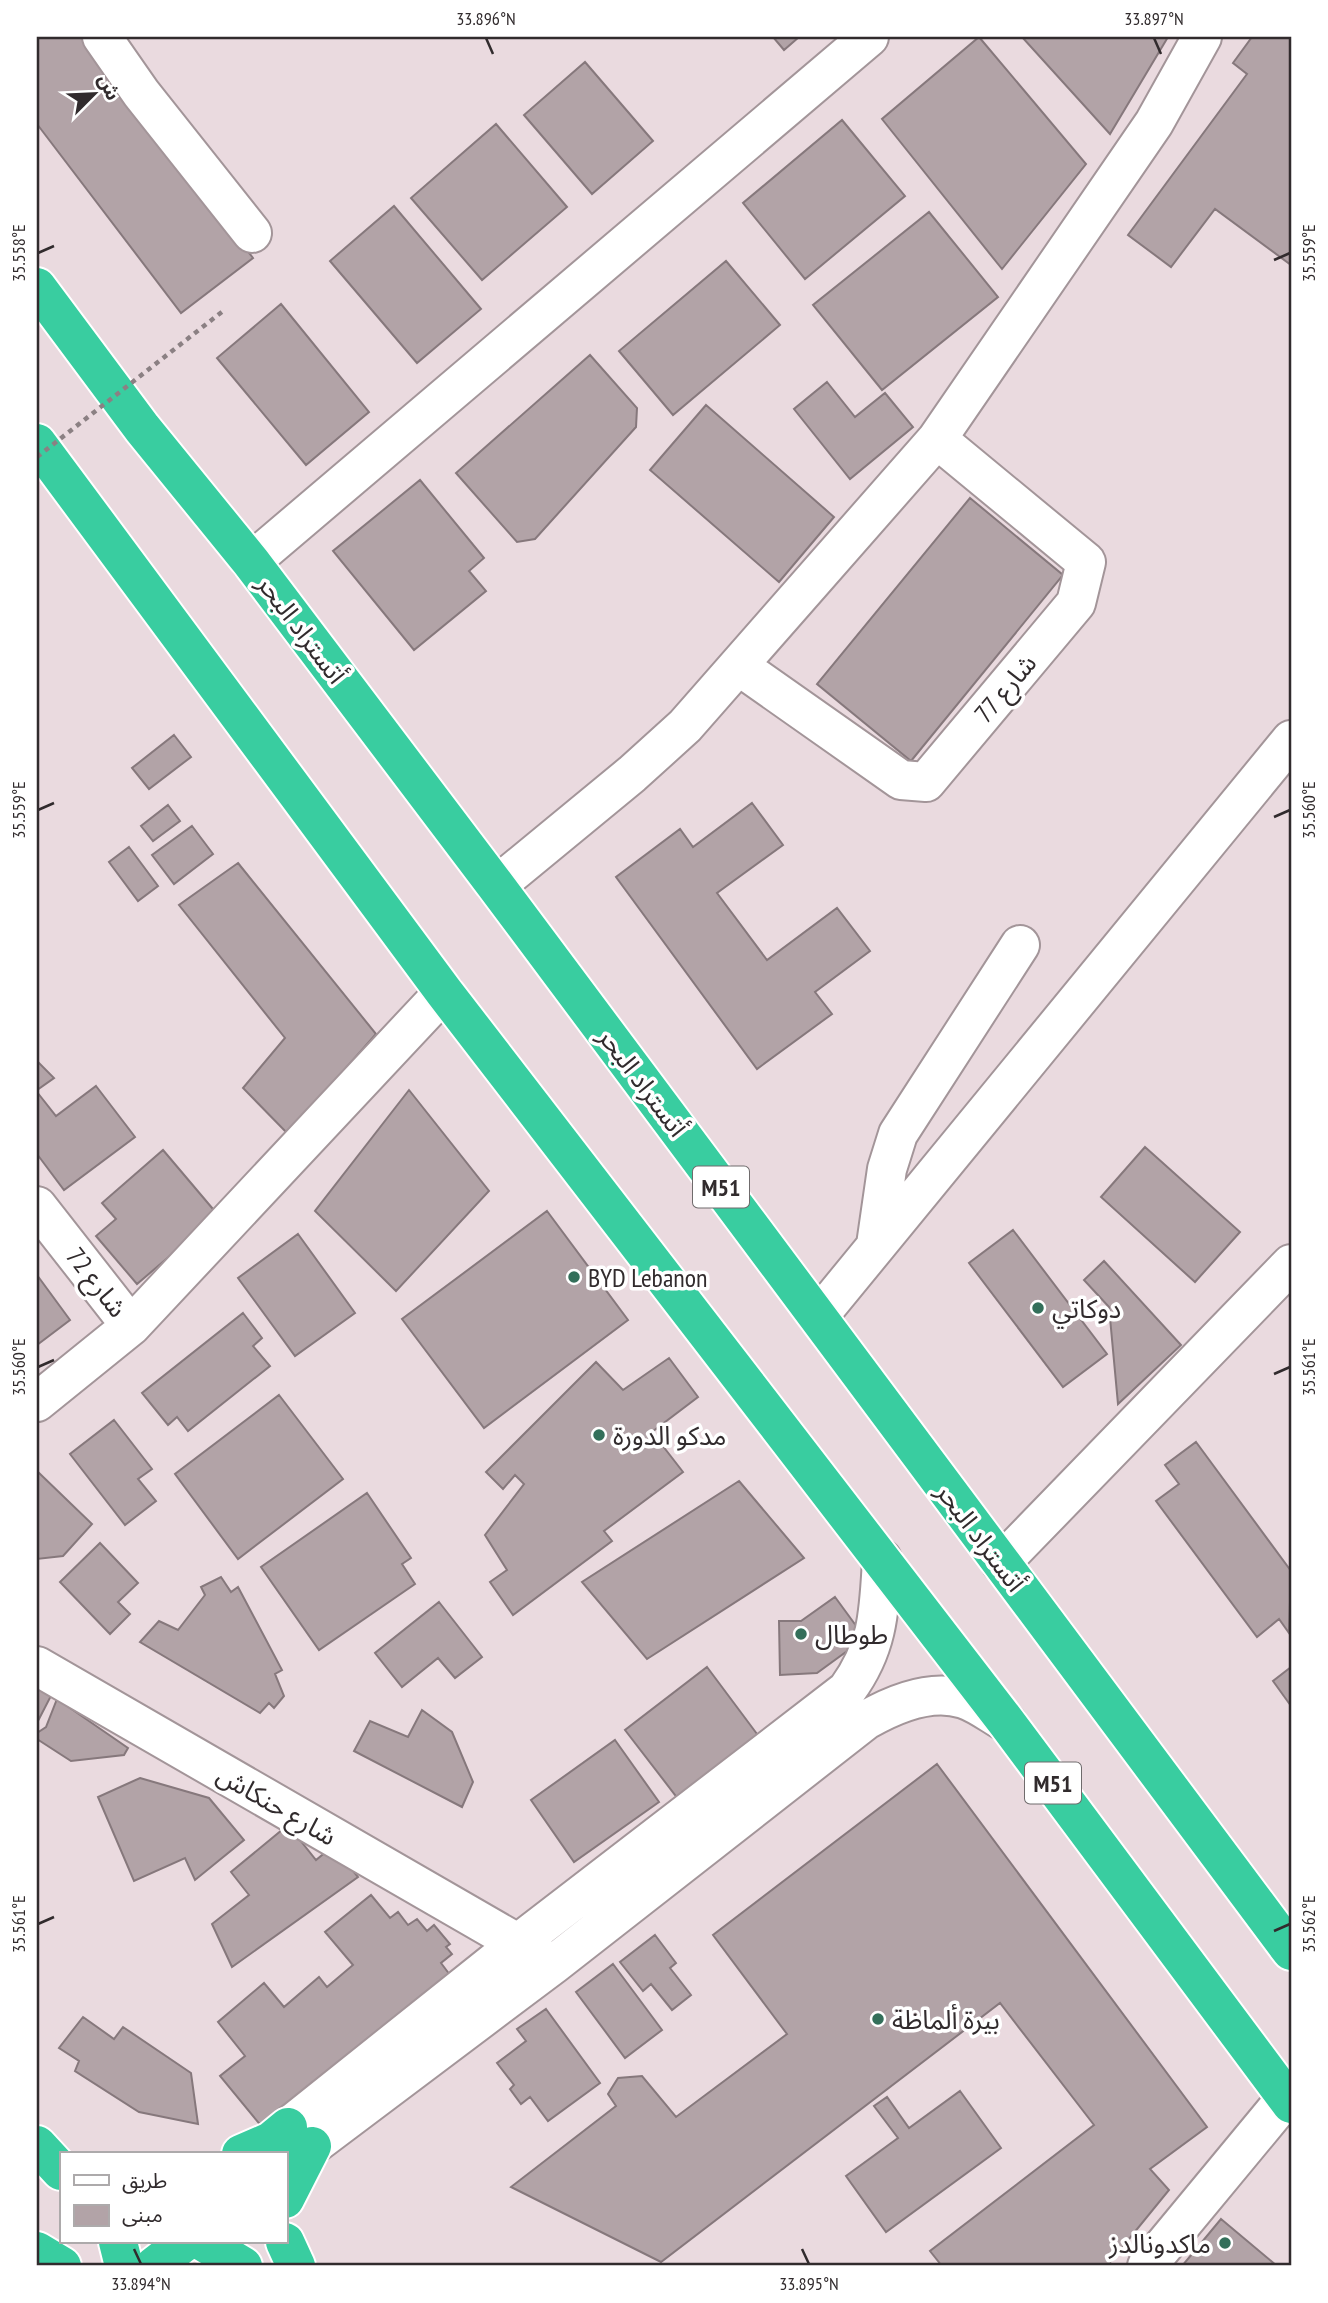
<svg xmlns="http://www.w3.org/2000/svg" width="1328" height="2303" viewBox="0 0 1328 2303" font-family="'PT Sans Narrow','Noto Sans Arabic',sans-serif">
<rect width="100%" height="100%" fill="#eadadf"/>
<path fill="#b2a3a7" stroke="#86787c" stroke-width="2" d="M37,37H84L253,258L181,313L37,124Z
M773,37H799L784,50Z
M979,37L1086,164L1002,269L882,119Z
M1022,37H1168L1110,134Z
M1252,37H1291V265L1215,209L1171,267L1128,235L1247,74L1233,63Z
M585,62L653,141L592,194L524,115Z
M842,120L905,196L805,279L743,203Z
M496,124L567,207L482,280L411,198Z
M394,206L481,309L417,363L330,261Z
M929,212L998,297L882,390L813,305Z
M726,261L780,325L673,415L619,351Z
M281,304L369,412L306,465L217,358Z
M590,355L637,408L636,427L535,539L517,542L456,473Z
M827,382L855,417L885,393L913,427L850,479L794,409Z
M706,405L834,517L779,582L650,470Z
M420,480L484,558L469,571L486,591L414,650L333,551Z
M970,498L1063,575L911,761L817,684Z
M174,735L191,757L149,789L132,768Z
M752,803L783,845L717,893L767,960L837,908L870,951L815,992L832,1014L757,1069L616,877L680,829L693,847Z
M168,805L180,821L153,841L141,826Z
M192,826L213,854L174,884L152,855Z
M129,847L158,886L138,901L109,862Z
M238,863L376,1034L288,1134L243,1088L285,1038L179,905Z
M37,1061L54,1078L37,1090Z
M96,1086L135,1137L64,1190L37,1154V1092L56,1116Z
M409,1090L489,1191L396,1291L315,1211Z
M1145,1147L1240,1232L1195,1282L1101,1197Z
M163,1150L218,1215L137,1284L96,1236L116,1219L102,1203Z
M547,1211L628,1320L484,1428L402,1319Z
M1013,1230L1107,1354L1063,1387L969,1263Z
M298,1234L355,1313L295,1356L238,1278Z
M1104,1261L1181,1345L1118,1404L1109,1307L1084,1280Z
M37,1275L70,1320L37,1345Z
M243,1313L262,1338L253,1346L270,1366L188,1431L177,1417L168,1425L142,1393Z
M669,1358L698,1397L652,1432L683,1472L604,1531L612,1541L513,1615L490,1582L507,1570L485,1535L524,1484L515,1475L503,1489L486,1472L596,1362L623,1390Z
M279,1395L343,1479L238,1559L175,1474Z
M114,1420L152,1469L138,1479L156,1501L125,1525L70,1454Z
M1196,1442L1291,1571L1289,1633L1279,1619L1257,1637L1156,1501L1179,1484L1165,1465Z
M37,1471L92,1524L63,1556L37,1559Z
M739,1481L804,1558L647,1659L582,1582Z
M367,1493L411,1558L402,1564L415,1584L319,1650L261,1567Z
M100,1543L138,1583L118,1602L130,1614L110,1634L60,1582Z
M221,1577L231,1592L238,1587L282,1670L275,1674L284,1696L274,1708L269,1703L260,1713L140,1642L159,1621L178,1630L205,1595L201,1587Z
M835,1597L865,1638L817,1673L780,1675L779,1621H801Z
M439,1602L482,1657L455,1678L438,1658L402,1687L375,1653Z
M707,1667L763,1742L682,1804L625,1730Z
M1291,1667V1706L1273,1681Z
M37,1681L54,1690L39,1719L37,1717Z
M57,1699L128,1748L124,1755L71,1761L37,1739V1733L46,1727Z
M422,1710L452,1732L473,1782L462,1807L354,1751L370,1721L408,1737Z
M615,1740L659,1802L574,1862L531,1800Z
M937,1764L1207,2127L1150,2169L1169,2190L1107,2266H942L930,2251L1094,2125L1000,2003L661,2262L511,2187L616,2106L608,2094L618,2078L642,2076L676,2117L787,2034L713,1935Z
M140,1778L209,1798L244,1840L195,1880L185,1858L134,1881L98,1797Z
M288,1825L316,1860L333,1846L358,1877L232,1967L212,1924L249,1895L231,1872Z
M371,1895L390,1918L398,1912L408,1925L417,1919L427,1931L434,1925L450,1944L446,1947L452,1954L441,1963L453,1979L267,2133L220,2076L245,2056L218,2022L264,1983L284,2007L319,1977L327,1987L353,1965L325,1932Z
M655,1935L676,1963L670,1968L691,1995L672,2010L651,1984L643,1991L620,1962Z
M613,1964L662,2030L625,2058L576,1992Z
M546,2009L600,2083L548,2121L530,2097L521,2104L510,2089L514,2085L497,2063L526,2041L517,2029Z
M83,2017L114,2039L123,2027L191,2073L198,2124L139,2112L75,2071L79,2061L59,2048Z
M960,2091L1001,2148L886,2232L846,2176L898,2138L874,2106L887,2097L909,2128Z
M1221,2219L1277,2266H1182Z"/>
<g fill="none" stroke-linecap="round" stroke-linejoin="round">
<g stroke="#a39599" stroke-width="42">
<path id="minor" d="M102,37L141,93L252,233
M251,562L869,37
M739,666L901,780L926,782L1076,603L1086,562L937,439
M496,886L632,774L685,726L937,439L1154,123L1202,37
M37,1206L131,1326
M876,1245L887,1169L898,1134L1020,945
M818,1317L1291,740
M37,1402L131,1326L444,992
M1001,1563L1291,1264
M37,1666L538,1955
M288,2127L517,1944L847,1690C879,1646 879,1611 882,1559
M312,2146L554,1964L866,1720C894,1704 931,1688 964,1699C979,1704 994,1716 1007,1723
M1147,2266L1286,2098"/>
</g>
<g stroke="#fff" stroke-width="42">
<path id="highway" d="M37,287L142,428L251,562L496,886L1291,1951
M37,443L444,992L1007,1723L1291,2104
M37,2145L61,2171
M241,2154L271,2141L288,2127
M285,2199L312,2146
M118,2242L124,2266
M203,2242L243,2266
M285,2242L296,2266
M37,2251L62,2266
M154,2266L185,2242"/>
</g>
<use href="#minor" stroke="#fff" stroke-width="38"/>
<use href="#highway" stroke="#39cda0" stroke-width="38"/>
<path stroke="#8b8083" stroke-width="4.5" stroke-dasharray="5 5" stroke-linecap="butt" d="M37,457L223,311"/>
</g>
<path fill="none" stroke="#312b2d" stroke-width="2.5" d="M486,38L493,54M1154,38L1161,54M38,253L54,246M1274,260L1290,253M38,810L54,803M1274,817L1290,810M38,1367L54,1360M1274,1374L1290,1367M38,1924L54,1917M1274,1931L1290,1924M134,2249L141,2264M802,2249L809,2264"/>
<g fill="#336f5a" stroke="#fff" stroke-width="2.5">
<circle cx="574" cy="1277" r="7"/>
<circle cx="1038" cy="1308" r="7"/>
<circle cx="599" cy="1435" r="7"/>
<circle cx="801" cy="1634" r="7"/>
<circle cx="878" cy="2019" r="7"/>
<circle cx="1225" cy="2243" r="7"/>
</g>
<g text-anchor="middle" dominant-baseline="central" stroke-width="7" stroke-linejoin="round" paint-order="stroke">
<g fill="#fff" stroke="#6f6b6c" stroke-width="2">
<rect x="693" y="1166.5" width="56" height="41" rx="5"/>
<rect x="1025" y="1762.5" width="56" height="41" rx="5"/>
</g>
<g font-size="24" font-weight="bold" fill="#312b2d">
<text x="721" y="1187">M51</text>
<text x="1053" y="1783">M51</text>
</g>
<g font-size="26" fill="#312b2d" stroke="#fff">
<text transform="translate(302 629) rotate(53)">أتستراد البحر</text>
<text transform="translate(1005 688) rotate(-50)">شارع 77</text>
<text transform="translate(643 1082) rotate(53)">أتستراد البحر</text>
<text transform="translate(97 1282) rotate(52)">شارع 72</text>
<text transform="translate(981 1537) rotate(53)">أتستراد البحر</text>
<text transform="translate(277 1805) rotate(30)">شارع حنكاش</text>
</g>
<g font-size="26" fill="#312b2d" stroke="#fff" text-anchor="start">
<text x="588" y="1277">BYD Lebanon</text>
<text x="1052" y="1308">دوكاتي</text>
<text x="613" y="1435">مدكو الدورة</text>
<text x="815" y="1634">طوطال</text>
<text x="892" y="2019">بيرة ألماظة</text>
<text x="1211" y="2243" text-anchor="end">ماكدونالدز</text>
</g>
</g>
<rect width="1328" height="2303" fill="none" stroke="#ffffff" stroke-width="77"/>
<rect x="60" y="2152" width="228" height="91" fill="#ffffff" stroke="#adaaab" stroke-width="2"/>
<rect x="74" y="2175" width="35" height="10" fill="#ffffff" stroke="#adaaab" stroke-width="2"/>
<text x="122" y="2188" font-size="21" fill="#312b2d">طريق</text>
<rect x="74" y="2205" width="35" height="21" fill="#b2a3a7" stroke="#adaaab" stroke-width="2"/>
<text x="122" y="2222" font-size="21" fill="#312b2d">مبنى</text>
<g transform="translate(94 94) rotate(66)" stroke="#ffffff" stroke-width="5" paint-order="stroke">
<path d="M0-5L12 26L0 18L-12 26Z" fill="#312b2d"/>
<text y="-10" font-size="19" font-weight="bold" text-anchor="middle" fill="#312b2d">ش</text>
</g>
<rect x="38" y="38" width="1252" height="2226" fill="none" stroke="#312b2d" stroke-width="2.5"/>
<g font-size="18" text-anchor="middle" fill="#312b2d">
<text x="486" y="25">33.896°N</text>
<text x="1154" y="25">33.897°N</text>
<text transform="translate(1309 253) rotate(-90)" y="6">35.559°E</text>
<text transform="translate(19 253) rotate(-90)" y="6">35.558°E</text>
<text transform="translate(1309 810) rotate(-90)" y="6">35.560°E</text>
<text transform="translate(19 810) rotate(-90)" y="6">35.559°E</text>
<text transform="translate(1309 1367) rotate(-90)" y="6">35.561°E</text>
<text transform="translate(19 1367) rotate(-90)" y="6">35.560°E</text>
<text transform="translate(1309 1924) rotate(-90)" y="6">35.562°E</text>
<text transform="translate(19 1924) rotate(-90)" y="6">35.561°E</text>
<text x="141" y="2290">33.894°N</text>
<text x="809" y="2290">33.895°N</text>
</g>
</svg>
